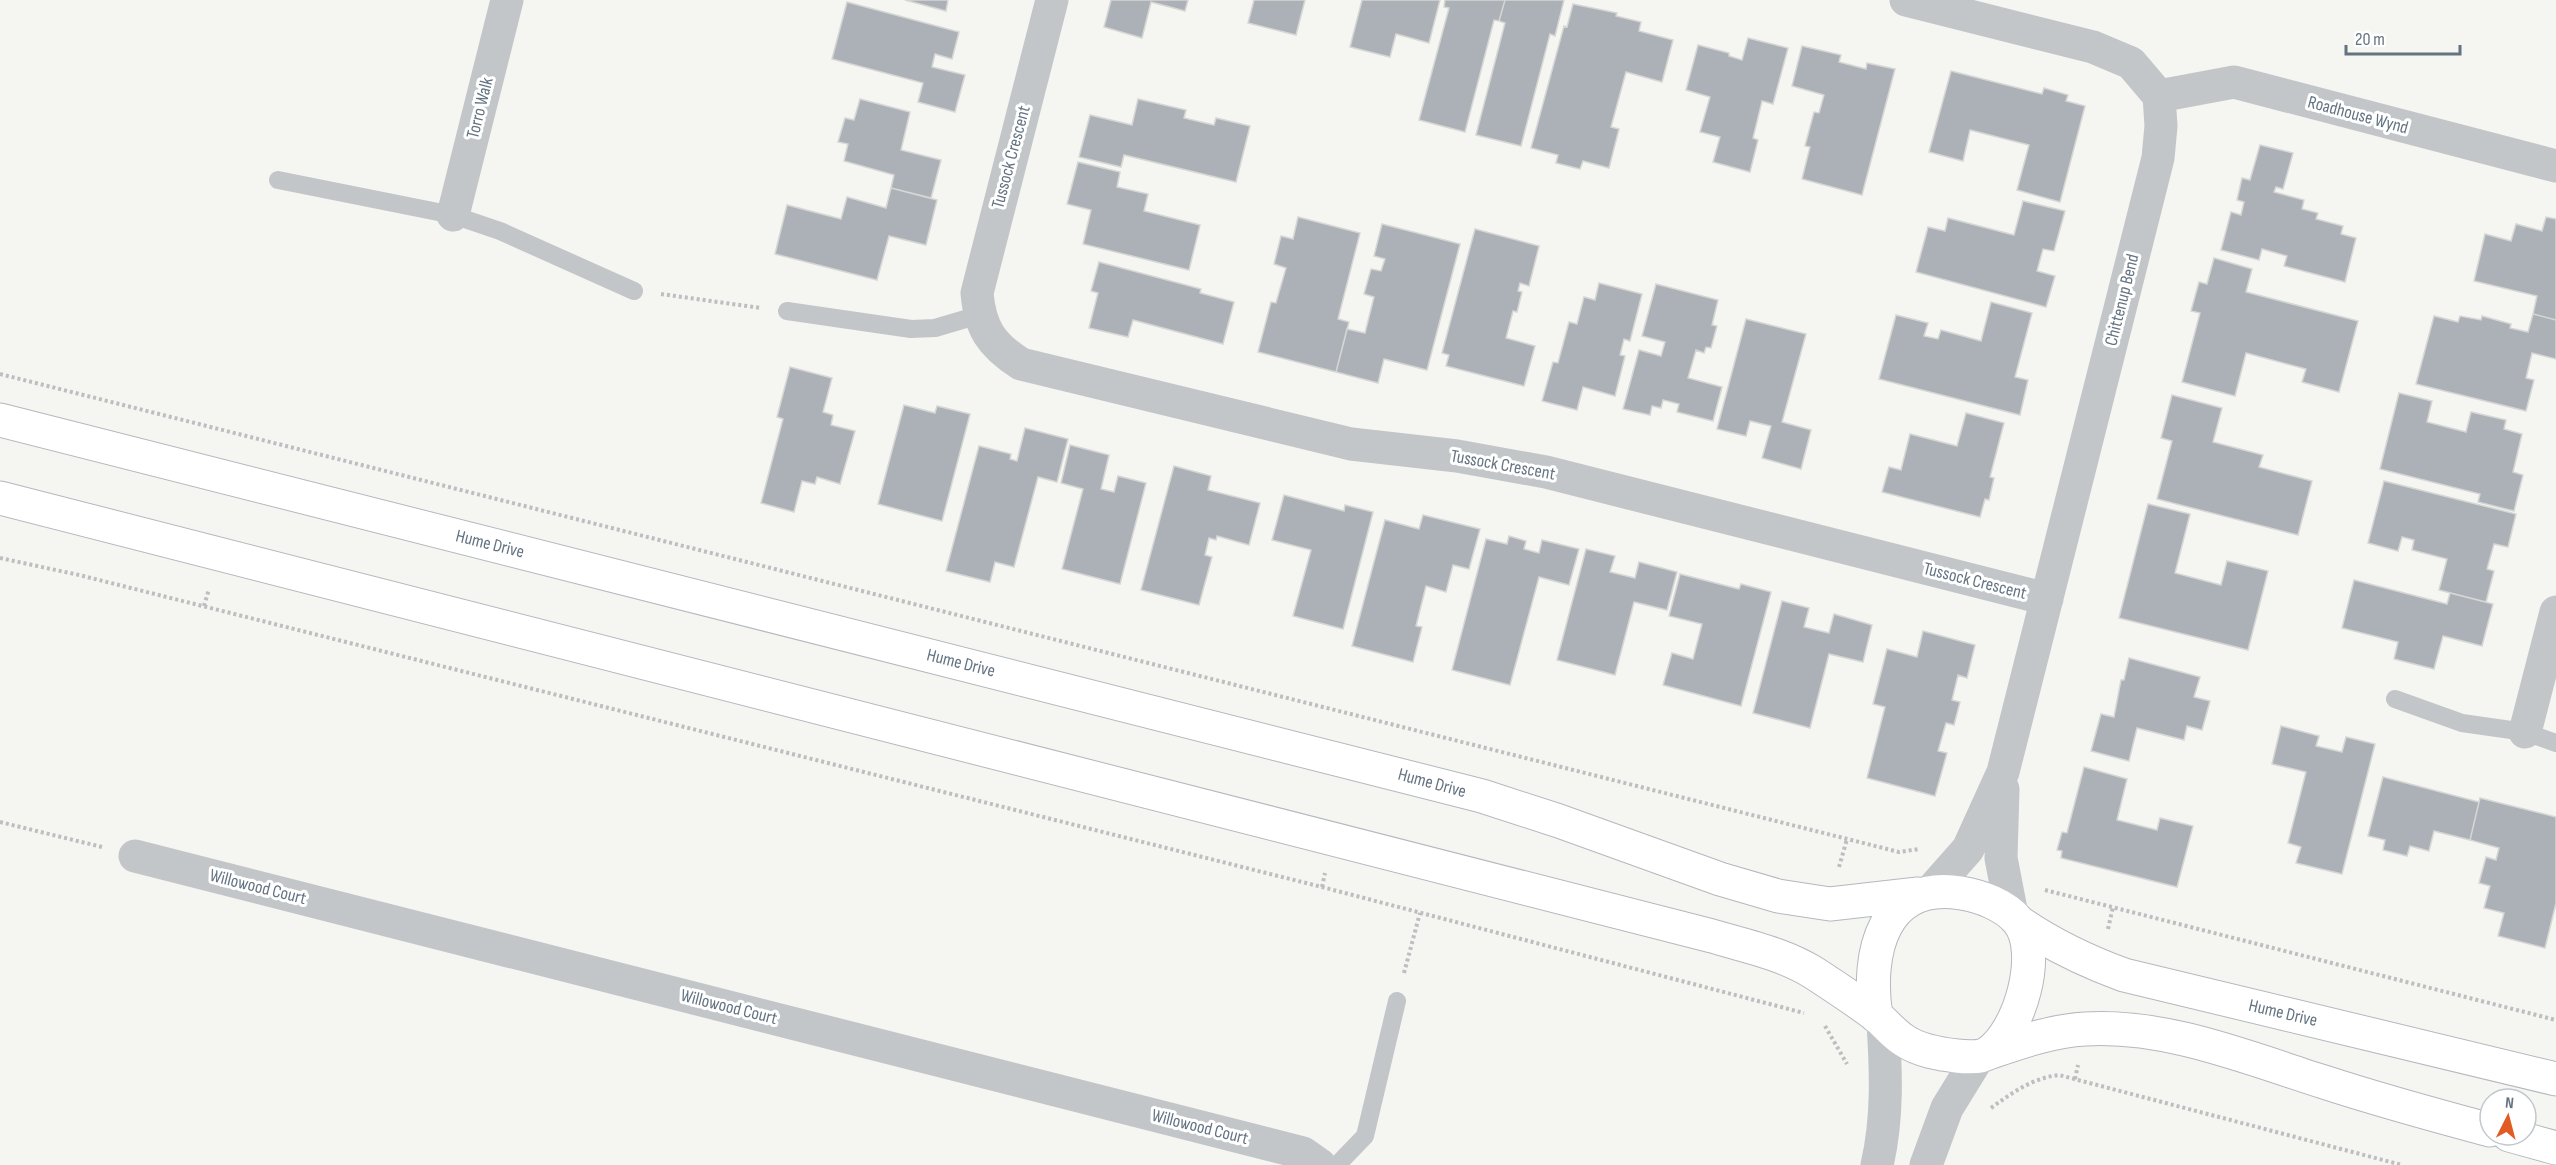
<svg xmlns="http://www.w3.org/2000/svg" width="2556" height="1165" viewBox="0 0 2556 1165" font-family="'Sofia Sans Condensed',sans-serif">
<rect width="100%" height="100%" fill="#f5f5f1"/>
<path fill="#abb1b7" stroke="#d6d6d4" stroke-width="1.5" d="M905,0H948L946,11Z
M1111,0H1188L1185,11L1151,2L1142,38L1104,27Z
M1254,0H1305L1296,35L1248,23Z
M1362,0H1440L1429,43L1396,34L1390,57L1350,47Z
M1445,0H1505L1499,21L1494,20L1465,132L1419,120L1449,8L1444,7Z
M1505,0H1564L1555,36L1550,34L1521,146L1476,135L1505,23L1499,21Z
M847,2L959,32L952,59L935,54L932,67L965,75L955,112L918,102L923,83L832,59Z
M1573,4L1617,13L1616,16L1641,22L1639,31L1673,40L1662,82L1626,72L1611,127L1619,129L1609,168L1583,161L1580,169L1556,163L1558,155L1531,148L1564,26L1567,27Z
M1748,38L1788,48L1773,104L1762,101L1753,138L1758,140L1750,172L1713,162L1720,137L1700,132L1710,97L1686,90L1698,45L1729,53V56L1742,60Z
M1802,46L1841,55L1839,62L1866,69L1867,63L1895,69L1862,195L1802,179L1810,147L1805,146L1814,112L1819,113L1824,95L1792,86Z
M1951,71L2042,94L2044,88L2068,95L2066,101L2085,106L2060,202L2017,190L2029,145L1970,130L1963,161L1929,152Z
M860,99L910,112L901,150L941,160L931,198L891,188L894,175L844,161L848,144L838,142L845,118L854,120Z
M1138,99L1186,110L1184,118L1214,125L1216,118L1250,126L1236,182L1124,155L1121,167L1079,157L1090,115L1132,125Z
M2260,145L2293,153L2283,189L2276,187L2274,192L2304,200L2302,209L2318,213L2316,219L2343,226L2341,234L2356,238L2345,282L2284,266L2287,256L2262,249L2259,260L2221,250L2231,212L2241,215L2244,202L2237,200L2242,178L2250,180Z
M1078,162L1120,172L1117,187L1148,194L1144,211L1200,225L1189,270L1083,244L1091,210L1067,204Z
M891,188L937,200L926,245L889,236L877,280L775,254L787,205L841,219L847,197L886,208Z
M2023,201L2065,211L2054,251L2043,249L2037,271L2055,276L2046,307L1916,272L1928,227L1945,231L1948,218L2014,235Z
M1298,217L1360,233L1338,319L1349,322L1336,372L1258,352L1271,302L1276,303L1286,268L1274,264L1281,236L1293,239Z
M2546,217L2556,219V320L2533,314L2537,296L2474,281L2485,234L2511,241L2516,224L2542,231Z
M1382,224L1460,244L1427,370L1384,359L1378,383L1336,372L1347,329L1365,333L1374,297L1364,294L1371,269L1381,271L1385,259L1374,256Z
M1475,229L1539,246L1529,286L1520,283L1518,291L1522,292L1517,312L1513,311L1506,338L1535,346L1524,386L1446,366L1449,355L1442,353Z
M2214,258L2252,269L2246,292L2358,321L2339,392L2302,382L2306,369L2246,353L2235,396L2182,382L2200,313L2191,311L2199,282L2207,284Z
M1099,262L1201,289L1200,293L1234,302L1223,344L1133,320L1128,337L1089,328L1098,293L1091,291Z
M1599,283L1642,294L1630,341L1624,339L1620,355L1625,356L1615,396L1583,387L1577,410L1542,401L1553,362L1558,363L1569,322L1577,324L1584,297L1595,300Z
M1656,284L1718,300L1712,325L1717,326L1711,348L1706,347L1704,353L1696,350L1688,378L1722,387L1713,421L1677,412L1679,404L1663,400L1661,408L1652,406L1650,415L1623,409L1639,350L1661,356L1665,342L1642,336Z
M1991,302L2032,313L2015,377L2028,380L2020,415L1879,379L1896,315L1928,323L1924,336L1938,339L1941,330L1981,341Z
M2533,314L2556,320V359L2532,353L2526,378L2534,380L2526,411L2416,384L2434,316L2458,322L2460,316L2481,320L2482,316L2511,324L2510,328L2528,332Z
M1746,319L1806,334L1782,422L1811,430L1801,469L1762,458L1771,426L1750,421L1746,436L1717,429Z
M790,367L832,378L823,412L833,415L831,425L855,431L840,484L817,477L815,484L802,481L794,512L761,503L783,419L777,417Z
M2399,393L2432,401L2427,422L2466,432L2471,412L2506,420L2504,429L2522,434L2513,472L2523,475L2514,511L2478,502L2480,494L2380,469Z
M2172,395L2222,408L2213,442L2263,455L2259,467L2312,481L2298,535L2157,499L2172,441L2161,438Z
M904,405L935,413L937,406L970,414L942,521L878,504Z
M1966,413L2004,423L1990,477L1994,478L1989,500L1985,499L1980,517L1882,492L1889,467L1901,470L1910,434L1957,446Z
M1025,428L1068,439L1057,482L1038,477L1014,567L995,562L990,582L946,571L979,446L1011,454L1010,459L1017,461Z
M1070,445L1109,455L1101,489L1114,492L1118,476L1146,483L1120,584L1062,569L1083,489L1061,483Z
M1174,466L1211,476L1208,490L1260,503L1249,545L1217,536L1216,540L1209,538L1205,555L1212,557L1199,605L1141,590Z
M2384,481L2516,514L2508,547L2494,544L2487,569L2494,571L2486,602L2439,590L2447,559L2412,550L2414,540L2402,537L2398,551L2368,543Z
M1284,495L1344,511L1345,505L1373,512L1343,629L1293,616L1311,550L1272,540Z
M2148,504L2190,514L2175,573L2221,585L2227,561L2268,571L2248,650L2119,618Z
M1423,515L1480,529L1469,569L1453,565L1446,592L1426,586L1416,626L1422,627L1413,662L1352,646L1385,520L1419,529Z
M1509,536L1526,541L1524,549L1539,553L1542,540L1579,549L1569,585L1539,577L1510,685L1452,670L1486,539L1507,544Z
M1586,549L1615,556L1610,572L1635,578L1639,562L1677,572L1667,610L1634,602L1615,675L1557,660Z
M1680,574L1739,589L1741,584L1771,592L1741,706L1663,685L1672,653L1693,659L1702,624L1669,616Z
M2354,580L2447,604L2450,593L2493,604L2482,646L2443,636L2434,669L2394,659L2398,642L2342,628Z
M1782,601L1809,608L1804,627L1829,633L1834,614L1872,625L1863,662L1829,654L1810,728L1753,713Z
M1923,631L1975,645L1967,678L1958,675L1952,700L1960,702L1954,725L1946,723L1938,751L1947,753L1935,796L1867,778L1885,707L1873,704L1887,649L1917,657Z
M2129,658L2200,677L2194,697L2210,701L2202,730L2187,726L2184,740L2137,728L2129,761L2091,751L2101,714L2114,717L2121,680H2124Z
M2281,726L2319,736L2316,746L2342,752L2346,737L2375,744L2342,874L2296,863L2301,847L2288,843L2306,772L2272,764Z
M2084,767L2127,779L2117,820L2157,830L2160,818L2193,826L2177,887L2061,858L2062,851L2057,850L2062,832L2067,833Z
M2383,777L2479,802L2470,840L2434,831L2429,851L2410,846L2407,856L2383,850L2385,840L2368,836Z
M2480,798L2556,817V903L2545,948L2498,936L2504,913L2484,908L2490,886L2479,883L2486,857L2496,860L2499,848L2470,840Z"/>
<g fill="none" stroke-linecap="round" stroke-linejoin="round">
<g stroke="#b4b9be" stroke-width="35">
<path id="secondary" d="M0,420L1482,796L1559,821L1720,879L1778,896L1830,904L1918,894
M0,498L1712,936C1746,946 1784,954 1814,973C1834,986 1855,1000 1874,1014C1885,1022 1893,1034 1905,1041C1920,1051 1940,1054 1957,1056C1966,1057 1981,1058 1988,1053C2020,1032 2043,951 2018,921C2005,905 1980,896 1961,893C1883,880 1866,954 1876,1016
M2019,922C2052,945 2086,961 2124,975L2556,1079
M1988,1053C2021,1042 2051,1031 2085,1029C2166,1024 2248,1058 2324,1082C2379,1100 2434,1115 2490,1130
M2509,1135L2556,1148"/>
</g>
<path stroke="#bcbec0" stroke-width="4" stroke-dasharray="3 3" stroke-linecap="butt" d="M661,294L761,308
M0,374L1899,852L1919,849
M0,558L79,575L1322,887L1804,1013
M204,606L209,589
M0,822L102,847
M1839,867L1847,839
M1322,887L1325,873
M2045,890L2556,1020
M2108,929L2113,907
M1404,973L1420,913
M1825,1026L1847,1064
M2075,1079L2078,1065
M1991,1108C2012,1093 2032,1078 2059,1075L2402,1165"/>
<path stroke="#c2c6c9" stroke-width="18" d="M278,180L453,215L500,231L634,291
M787,311L911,329L935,328L979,315
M2395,699L2462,723L2525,732L2556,743
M1337,1165L1365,1136L1397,1001"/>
<path stroke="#c2c6c9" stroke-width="33" d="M1052,0L977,293C980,328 991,345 1021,364L1351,444L1457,456L1546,472L2047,599
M1906,0L2093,47L2131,63L2159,96L2161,126L2158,158L2003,772L1968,849L1930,892
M2159,96L2234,82L2556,166
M453,215L507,0
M2525,732L2556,612
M2003,789L2001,858L2012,915
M135,856L1303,1153L1320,1165
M1877,1165C1888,1118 1886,1071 1883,1023
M1926,1165L1947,1108L1979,1056"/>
<use href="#secondary" stroke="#fff" stroke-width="33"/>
</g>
<g text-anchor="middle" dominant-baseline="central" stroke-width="6" stroke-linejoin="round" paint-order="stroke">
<g font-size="18" fill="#647382" stroke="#fff">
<text transform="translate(480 108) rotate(-76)">Torro Walk</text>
<text transform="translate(2358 115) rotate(15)">Roadhouse Wynd</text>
<text transform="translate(1011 157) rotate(-75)">Tussock Crescent</text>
<text transform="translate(2122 300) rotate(-76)">Chittenup Bend</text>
<text transform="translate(1503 465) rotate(10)">Tussock Crescent</text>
<text transform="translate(490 544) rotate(14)">Hume Drive</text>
<text transform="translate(1975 581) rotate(14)">Tussock Crescent</text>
<text transform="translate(961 663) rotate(14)">Hume Drive</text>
<text transform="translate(1432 783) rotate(15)">Hume Drive</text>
<text transform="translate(258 887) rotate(14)">Willowood Court</text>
<text transform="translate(729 1007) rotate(14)">Willowood Court</text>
<text transform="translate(2283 1013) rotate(13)">Hume Drive</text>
<text transform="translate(1200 1127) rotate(14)">Willowood Court</text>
</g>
</g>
<g transform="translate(2508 1117) rotate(6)"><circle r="28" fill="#ffffff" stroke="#c1c7cd" stroke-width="1.5"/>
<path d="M0-4.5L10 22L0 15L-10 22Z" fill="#e15b25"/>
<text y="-9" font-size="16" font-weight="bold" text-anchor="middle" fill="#647382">N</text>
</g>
<path d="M2346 45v9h114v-9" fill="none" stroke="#647382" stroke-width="3"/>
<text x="2355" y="45" font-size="18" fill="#647382" stroke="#ffffff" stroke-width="4.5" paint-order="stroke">20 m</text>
</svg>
